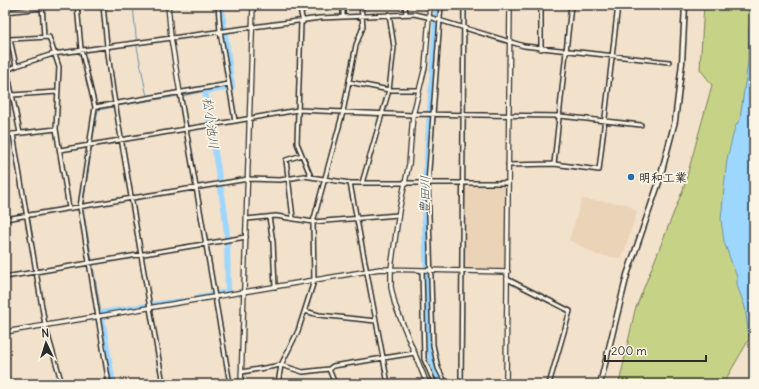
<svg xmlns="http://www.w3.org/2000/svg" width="759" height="389" viewBox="0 0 759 389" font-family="Delius,'Klee One',sans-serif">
<rect width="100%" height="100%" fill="#f2e1cb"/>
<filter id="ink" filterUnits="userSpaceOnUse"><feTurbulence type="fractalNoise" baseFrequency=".025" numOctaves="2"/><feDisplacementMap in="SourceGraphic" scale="8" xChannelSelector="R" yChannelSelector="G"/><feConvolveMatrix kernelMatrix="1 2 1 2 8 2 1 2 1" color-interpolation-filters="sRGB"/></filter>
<g filter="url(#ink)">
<path fill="#ebd3b8" d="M506,185L505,268H464V186Z
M582,199L627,204L637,212L622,258L597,255L569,240Z"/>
<path fill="#c6d387" stroke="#787f59" d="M704,5H754V336H751L723,384H619L635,310L684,187L712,85L700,69Z"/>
<path fill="#9ed7fe" stroke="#7092aa" d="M751,24H754V264C751,273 749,285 754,292V341H752L751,336L749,337L745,307L737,285V277L724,242L721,219L727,159L735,127L740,119L748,62L749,27Z"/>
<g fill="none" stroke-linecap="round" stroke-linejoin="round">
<path stroke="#7092aa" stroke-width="1" d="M133,5L137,47L147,97
M182,96L205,91
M117,106L179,96
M92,143L98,110L114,107
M83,205L92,147
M83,208L101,313"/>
<path stroke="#9ed7fe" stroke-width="6" d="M221,5L232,87L205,91L225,214L227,238
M437,5L424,201L430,353L439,384
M197,298L228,292L227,241
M152,305L182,301
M113,384L101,313L147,306"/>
<g stroke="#2b2b2b" stroke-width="6">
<path id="minor" d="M42,5L44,37
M77,5L81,49L95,107L80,207L109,384
M103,5L107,46L113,91L163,384
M218,5L220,31L235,121L298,110L413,115
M299,5L303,22
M405,5L406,14
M441,5L428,183L433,345L438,368L446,384
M541,5V49
M5,12L42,8
M301,13L307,5
M343,16V5
M301,22L297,143L311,177
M5,37L10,39L49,37L59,67L56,129
M10,39L16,66L53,54L320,18L414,14L432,18L524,46L669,62
M7,70L20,133
M5,71L16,66
M349,82L389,90H419
M180,93L186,129L235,121
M12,95L57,92
M95,107L229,84
M414,114L560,116L641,125
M13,134L45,325L62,384
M5,135L56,129L69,208
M60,150L186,129L230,384
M554,164L571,5
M508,165L554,164L599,170L618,5
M350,183L388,384
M362,183L389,90L394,47L389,14
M269,217L273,242L275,287
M293,218L286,160L302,155
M5,219L248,179L280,180L304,176L350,183H508
M247,219L276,216L313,222L398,215
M422,270L424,359L435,384
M5,277L246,237
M507,279L570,311L549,384
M305,311L319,315L376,321
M329,369L333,366L415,353
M242,372L281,365L303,372L329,369L335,384
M278,384L281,365L298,331L314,281L313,222L343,112L356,45L363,27L361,5
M461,384L464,5"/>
</g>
<g stroke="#2b2b2b" stroke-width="6">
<path id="tertiary" d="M168,5L171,38L180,93
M5,332L380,269L508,272
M241,384L253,5
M427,384L395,305L391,287V269L399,211L409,164L413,115L425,67L430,5
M506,384L510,5"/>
</g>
<g stroke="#2b2b2b" stroke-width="7">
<path id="secondary" d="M5,380V384
M600,384L627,275L659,182L675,121L682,63L685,5"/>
</g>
<use href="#minor" stroke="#fcf5e5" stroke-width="3"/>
<use href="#tertiary" stroke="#fcf5e5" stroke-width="3.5"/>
<use href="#secondary" stroke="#fcf5e5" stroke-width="4"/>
</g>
</g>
<circle fill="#1f6fb2" stroke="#fcf5e5" stroke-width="1.5" cx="631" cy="177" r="4"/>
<g text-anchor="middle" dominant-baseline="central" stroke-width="3.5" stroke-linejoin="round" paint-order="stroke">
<g font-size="12" font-weight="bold" fill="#2b2b2b" stroke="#fcf5e5" text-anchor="start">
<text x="639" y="177">明和工業</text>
</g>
<g font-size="13" font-style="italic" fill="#485660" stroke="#fcf5e5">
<text transform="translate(211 123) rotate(83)">松小池川</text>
<text transform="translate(425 195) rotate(-89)">豊田川</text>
</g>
</g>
<rect width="759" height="389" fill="none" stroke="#fcf5e5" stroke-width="20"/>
<rect x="10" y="10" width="739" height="369" fill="none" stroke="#2b2b2b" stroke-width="1.5" filter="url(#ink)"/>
<g transform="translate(46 343) rotate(356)" stroke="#fcf5e5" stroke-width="3" paint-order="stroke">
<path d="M0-3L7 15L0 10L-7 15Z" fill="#2b2b2b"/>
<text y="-6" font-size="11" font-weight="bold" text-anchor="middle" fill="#2b2b2b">N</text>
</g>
<path d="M605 355v6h101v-6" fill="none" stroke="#2b2b2b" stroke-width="2"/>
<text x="611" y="355" font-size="12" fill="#2b2b2b" stroke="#fcf5e5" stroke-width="3" paint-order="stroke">200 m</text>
</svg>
